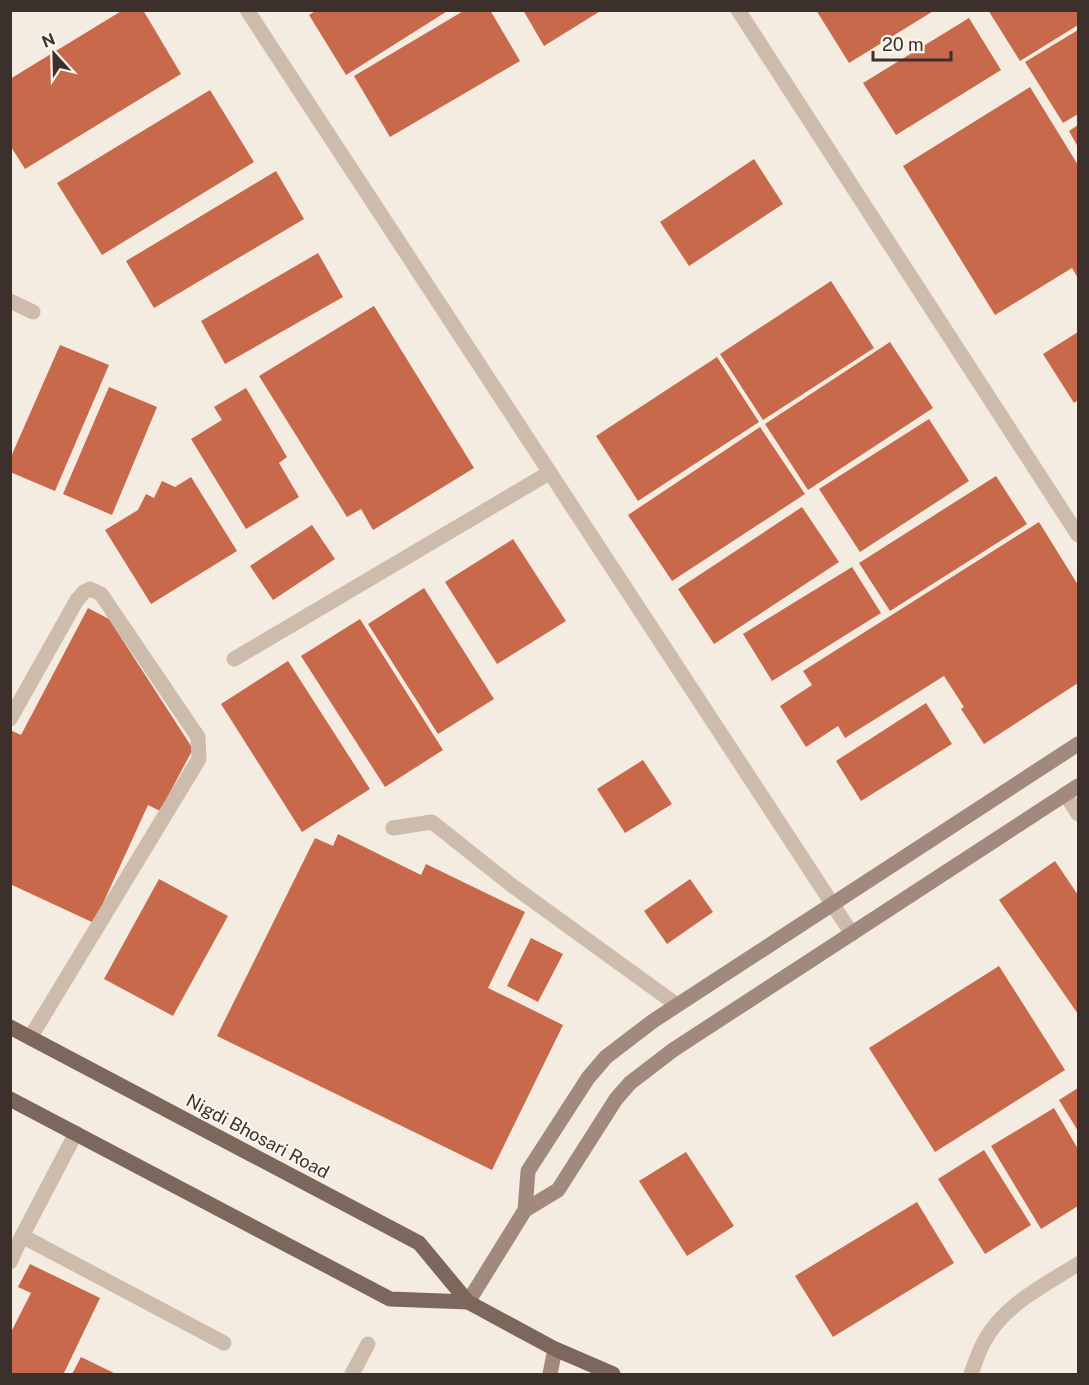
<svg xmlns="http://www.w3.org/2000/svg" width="1089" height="1385" viewBox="0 0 1089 1385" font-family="'Public Sans',sans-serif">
<rect width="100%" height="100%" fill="#f4ebe1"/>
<path fill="#c8694b" d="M123,10H143L181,74L25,169L10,145V79Z
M317,10H449L346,75L309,15Z
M465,10H490L520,61L390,137L354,76Z
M523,10H602L544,46Z
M816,10H935L849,63Z
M988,10H1078V25L1020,61Z
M969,18L1001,70L896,135L863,83Z
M1078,30V114L1063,123L1025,62Z
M1030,87L1078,165V278L1072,268L995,315L903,166Z
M210,90L254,162L102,255L57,183Z
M1078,125V147L1069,131Z
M754,159L783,204L689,266L660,222Z
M276,171L304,219L154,308L126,261Z
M318,253L343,297L225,364L201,321Z
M831,281L874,348L763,420L720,354Z
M374,306L474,468L373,530L361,509L347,517L259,376Z
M1078,332V400L1074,403L1043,354Z
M890,342L933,408L808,490L765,424Z
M60,345L109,365L55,491L10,472V459Z
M717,357L759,422L638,501L596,436Z
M109,387L157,407L112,515L63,494Z
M246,388L287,457L279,463L299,497L246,529L191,439L222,420L214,407Z
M929,419L969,481L860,552L819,489Z
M760,427L805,494L672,581L628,515Z
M996,476L1027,524L890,611L859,563Z
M191,477L237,551L151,604L105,530L138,510L146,494L154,498L162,481L175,487Z
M802,507L839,562L714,644L678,589Z
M1039,522L1078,585V683L984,744L961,709L964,707L944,676L845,738L838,726L806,747L780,706L812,685L803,671Z
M312,525L335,559L273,600L250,566Z
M513,539L566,621L497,664L445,582Z
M852,567L881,613L772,681L743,634Z
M424,588L494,699L438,734L368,624Z
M88,608L109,619L193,749L160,811L148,805L94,923L10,884V730L21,735Z
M360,619L443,750L385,787L301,656Z
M288,661L370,789L302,832L221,704Z
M926,703L952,744L861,801L836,761Z
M643,760L672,804L625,833L597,789Z
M338,834L421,875L426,864L525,912L488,988L563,1025L492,1170L217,1036L315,838L333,846Z
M1055,861L1078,895V1014L999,900Z
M159,879L228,916L173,1016L104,979Z
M690,879L713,912L667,944L644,911Z
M531,938L563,954L538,1002L507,986Z
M999,966L1065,1070L935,1152L869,1048Z
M1078,1088V1131L1059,1100Z
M1054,1108L1078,1149V1206L1041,1229L991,1146Z
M984,1150L1031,1225L985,1254L938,1179Z
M686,1152L734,1226L687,1256L639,1181Z
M917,1202L954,1263L833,1337L795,1276Z
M30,1264L100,1298L64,1373L67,1374H10V1334L31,1293L18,1287Z
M81,1357L116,1374H72Z"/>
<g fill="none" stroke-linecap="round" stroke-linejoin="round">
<path stroke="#cdbbac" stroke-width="15" d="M247,10L852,934
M738,10L1078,535
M10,301L33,312
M234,659L549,473
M10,719L77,600L84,592L90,589L101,594L198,737L199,759L30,1038
M1065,794L1078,814
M393,828L432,822L510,884L677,1005
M22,1236L76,1133
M10,1262L22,1236L224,1343
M352,1374L368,1344
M971,1374C975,1363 979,1350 985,1340C1005,1304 1045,1285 1078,1264"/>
<path stroke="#a18a7d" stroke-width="15" d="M525,1210L558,1190L616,1099L630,1083L673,1050L1078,786
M468,1302L525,1210L528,1171L588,1078L606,1057L653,1021L1078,744
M550,1374L555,1349"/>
<path stroke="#7d675c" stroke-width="15" d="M10,1027L419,1243L468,1302L555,1349L613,1374
M10,1099L390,1299L468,1302"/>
</g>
<g text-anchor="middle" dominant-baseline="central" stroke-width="4.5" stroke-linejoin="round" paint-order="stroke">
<g font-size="18" fill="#3b302b" stroke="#fbf5ee">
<text transform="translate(258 1136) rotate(28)">Nigdi Bhosari Road</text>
</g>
</g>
<rect width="1089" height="1385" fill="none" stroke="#3b302b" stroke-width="24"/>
<g transform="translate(54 54) rotate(338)" stroke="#fbf5ee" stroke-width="4.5" paint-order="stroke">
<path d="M0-4.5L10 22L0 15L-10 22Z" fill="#3b302b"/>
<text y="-9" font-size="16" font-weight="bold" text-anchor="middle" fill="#3b302b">N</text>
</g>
<path d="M873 51v9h78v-9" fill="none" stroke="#3b302b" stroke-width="3"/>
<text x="882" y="51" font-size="18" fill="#3b302b" stroke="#fbf5ee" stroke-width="4.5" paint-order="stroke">20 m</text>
</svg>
